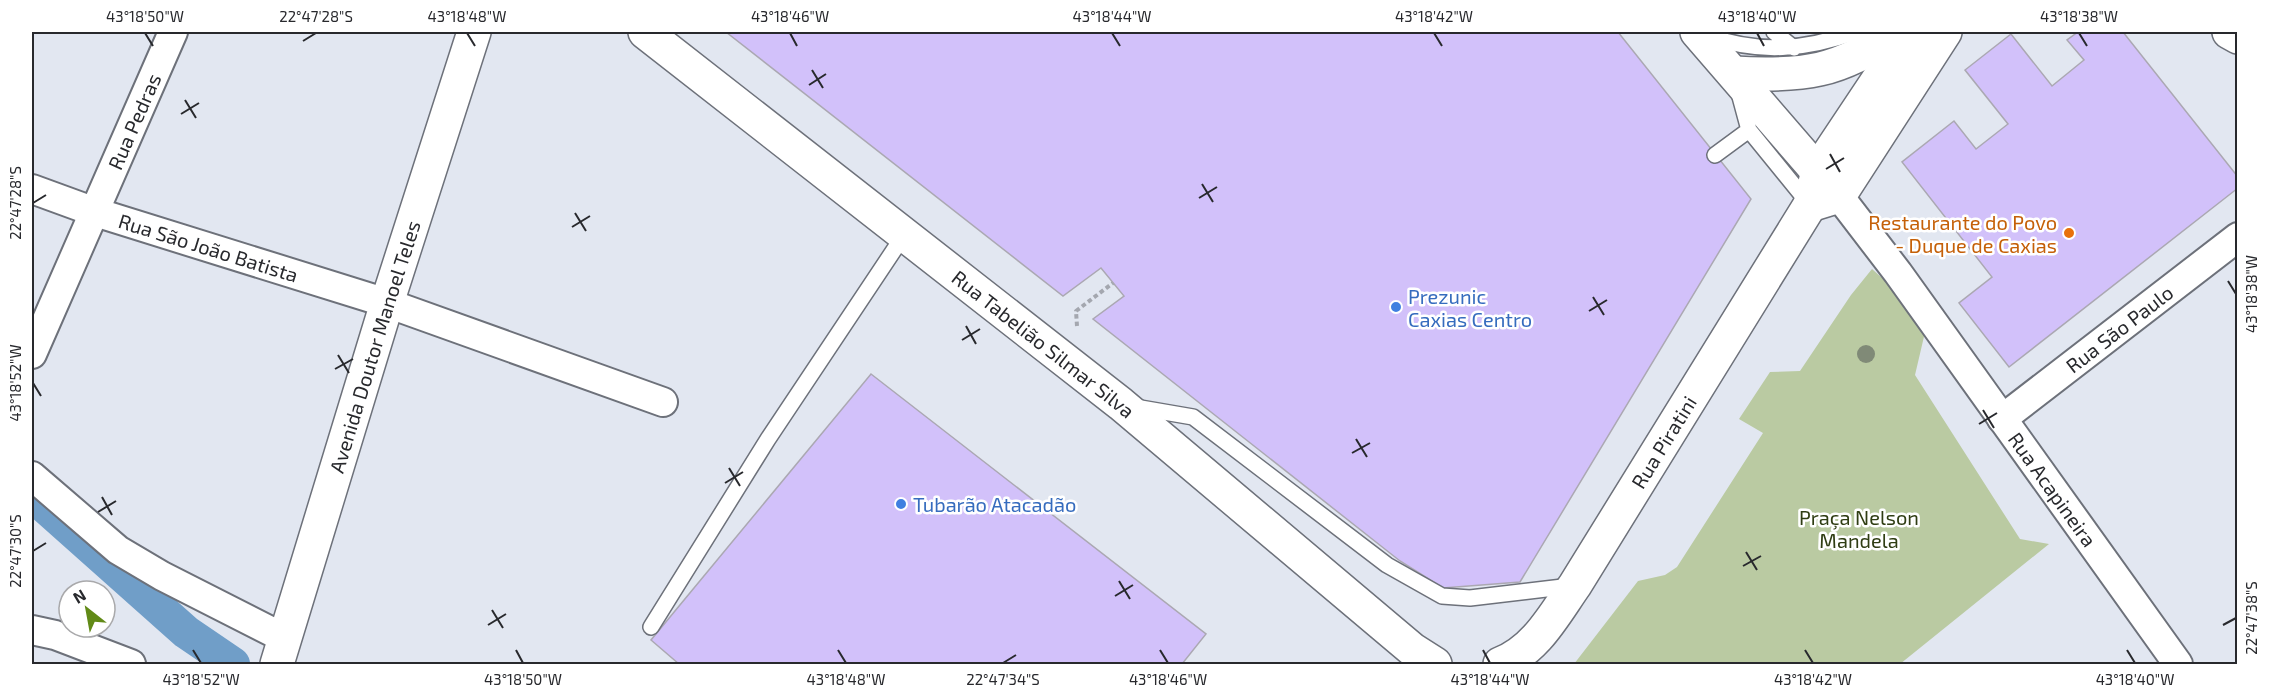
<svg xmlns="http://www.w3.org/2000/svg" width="2269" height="696" viewBox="0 0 2269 696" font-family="'Exo 2',sans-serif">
<rect width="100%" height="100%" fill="#e2e7f1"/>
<path fill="#bacaa2" d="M1872,269L1890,285L1926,328L1915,375L2020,539L2049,544L1900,664H1574L1638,581L1665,575L1677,567L1763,433L1739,419L1770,372L1800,371L1851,295Z"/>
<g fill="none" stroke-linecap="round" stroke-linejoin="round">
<path stroke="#709ec8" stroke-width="34" d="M32,495L186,632L233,664"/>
</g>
<path fill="#d2c1fa" stroke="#aba8b2" stroke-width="1.5" d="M726,32H1618L1751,199L1520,582L1443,588L1400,561L1093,319L1124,296L1101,268L1063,296Z
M2078,32H2123L2238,177V188L2009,367L1959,303L1992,277L1902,162L1954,121L1976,149L2008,124L1965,70L2011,34L2052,86L2084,60L2067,40Z
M871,374L1206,634L1182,664H679L651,640Z"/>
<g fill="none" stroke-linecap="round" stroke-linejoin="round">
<g stroke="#6d717a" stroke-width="18">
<path id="lane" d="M1774,32L1794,48
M1709,36C1759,54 1806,50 1855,32
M1739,93L1749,130L1810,205
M1715,155L1749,130
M1135,407L1193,417L1387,565L1442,596L1470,598L1571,586
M651,627L768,439L904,235"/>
</g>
<g stroke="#6d717a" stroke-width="32">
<g id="street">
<path id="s1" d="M32,189L95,212L387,303L663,402"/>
<path id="s2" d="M1839,196L1898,273L2178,664"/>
<path id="s3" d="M32,354L173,32"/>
<path id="s4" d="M2002,419L2238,237"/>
<path d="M32,476L118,550L162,576L286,639"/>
<path d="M32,630L55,635L131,664"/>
</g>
</g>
<g stroke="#6d717a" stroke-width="36">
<g id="secondary">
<path id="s5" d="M645,32L1121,404L1413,650L1435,664"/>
<path d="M1697,32L1831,187"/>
<path d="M2229,32L2238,37"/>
<path d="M1734,73C1803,77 1840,72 1896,32"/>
<path d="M1810,205L1839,196L1945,32"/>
<path id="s6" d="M277,664L387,303L474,32"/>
<path id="s7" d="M1500,664C1536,650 1554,615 1575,585L1810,205L1818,170L1910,32"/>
</g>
</g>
<path stroke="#a4a7af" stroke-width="4" stroke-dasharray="4.5 3" stroke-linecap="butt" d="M1077,326L1076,311L1113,283"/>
<use href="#lane" stroke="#fff" stroke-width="15"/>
<use href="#street" stroke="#fff" stroke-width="28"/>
<use href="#secondary" stroke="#fff" stroke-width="33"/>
</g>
<circle fill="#808a77" cx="1866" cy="354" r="9"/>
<path fill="none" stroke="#28292d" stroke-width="2" d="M145,33L153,46M467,33L475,46M790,33L797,46M1112,33L1120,46M1434,33L1442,46M1757,33L1764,46M2079,33L2087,46M303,41L316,33M812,70L823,88M809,85L826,74M185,100L196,118M181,114L199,103M1830,154L1840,172M1826,169L1844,158M1202,184L1213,202M1199,198L1217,187M33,203L46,195M575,213L586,231M572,227L590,216M2228,281L2236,294M1593,297L1604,315M1589,311L1607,300M966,326L976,344M962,340L980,329M338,355L349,373M335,369L353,359M33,383L41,396M1983,410L1994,428M1979,424L1997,413M1356,439L1367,457M1352,453L1370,443M729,468L740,486M725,483L743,472M102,497L112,515M98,512L116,501M33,551L46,543M1746,552L1757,570M1743,566L1761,556M1119,581L1130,599M1115,596L1133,585M492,610L503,628M488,625L506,614M2223,625L2236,618M193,650L201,663M516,650L523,663M838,650L846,663M1160,650L1168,663M1483,650L1490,663M1805,650L1813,663M2127,650L2135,663M1003,663L1016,655"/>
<circle fill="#e8710a" stroke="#fff" stroke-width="2" cx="2069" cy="233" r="6"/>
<g fill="#3f7fe0" stroke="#fff" stroke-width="2">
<circle cx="1396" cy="307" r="6"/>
<circle cx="901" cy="504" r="6"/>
</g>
<g text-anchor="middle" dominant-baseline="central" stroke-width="5" stroke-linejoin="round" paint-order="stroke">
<g font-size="20" fill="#28292d" stroke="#fff">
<text stroke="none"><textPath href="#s3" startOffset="254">Rua Pedras</textPath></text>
<text stroke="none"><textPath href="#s1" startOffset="186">Rua São João Batista</textPath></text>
<text stroke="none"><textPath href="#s4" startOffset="148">Rua São Paulo</textPath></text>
<text stroke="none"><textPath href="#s5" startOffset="506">Rua Tabelião Silmar Silva</textPath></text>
<text stroke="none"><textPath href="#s6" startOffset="332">Avenida Doutor Manoel Teles</textPath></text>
<text stroke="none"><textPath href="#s7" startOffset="279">Rua Piratini</textPath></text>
<text stroke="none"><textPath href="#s2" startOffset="363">Rua Acapineira</textPath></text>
</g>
<g font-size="20" fill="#c56008" stroke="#fff" text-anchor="end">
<text x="2057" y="222">Restaurante do Povo<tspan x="2057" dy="23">- Duque de Caxias</tspan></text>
</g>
<g font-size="20" fill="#366cbe" stroke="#fff" text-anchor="start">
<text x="1408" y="296">Prezunic<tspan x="1408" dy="23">Caxias Centro</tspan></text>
<text x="913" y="504">Tubarão Atacadão</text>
</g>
<g font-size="20" fill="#2f3d13" stroke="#fff">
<text x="1859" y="517">Praça Nelson<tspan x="1859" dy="23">Mandela</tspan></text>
</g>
</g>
<rect width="2269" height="696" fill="none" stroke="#ffffff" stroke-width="66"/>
<g transform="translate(87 609) rotate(329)"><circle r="28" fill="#ffffff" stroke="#a9a9ab" stroke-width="1.5"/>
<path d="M0-4.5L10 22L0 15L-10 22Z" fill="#618a17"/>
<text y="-9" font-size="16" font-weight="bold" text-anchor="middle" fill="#28292d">N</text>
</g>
<rect x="33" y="33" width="2203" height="630" fill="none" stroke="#28292d" stroke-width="2"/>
<g font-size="15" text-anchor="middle" fill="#28292d">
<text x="145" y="22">43°18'50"W</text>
<text x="316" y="22">22°47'28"S</text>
<text x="467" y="22">43°18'48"W</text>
<text x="790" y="22">43°18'46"W</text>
<text x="1112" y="22">43°18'44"W</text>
<text x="1434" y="22">43°18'42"W</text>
<text x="1757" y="22">43°18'40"W</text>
<text x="2079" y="22">43°18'38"W</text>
<text transform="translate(16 203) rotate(-90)" y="5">22°47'28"S</text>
<text transform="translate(2252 294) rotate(-90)" y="5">43°18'38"W</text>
<text transform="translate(16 383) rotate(-90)" y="5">43°18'52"W</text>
<text transform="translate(16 551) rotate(-90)" y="5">22°47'30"S</text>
<text transform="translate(2252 618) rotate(-90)" y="5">22°47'38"S</text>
<text x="201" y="685">43°18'52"W</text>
<text x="523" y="685">43°18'50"W</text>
<text x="846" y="685">43°18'48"W</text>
<text x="1003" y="685">22°47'34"S</text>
<text x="1168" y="685">43°18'46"W</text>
<text x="1490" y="685">43°18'44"W</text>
<text x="1813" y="685">43°18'42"W</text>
<text x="2135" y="685">43°18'40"W</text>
</g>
</svg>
